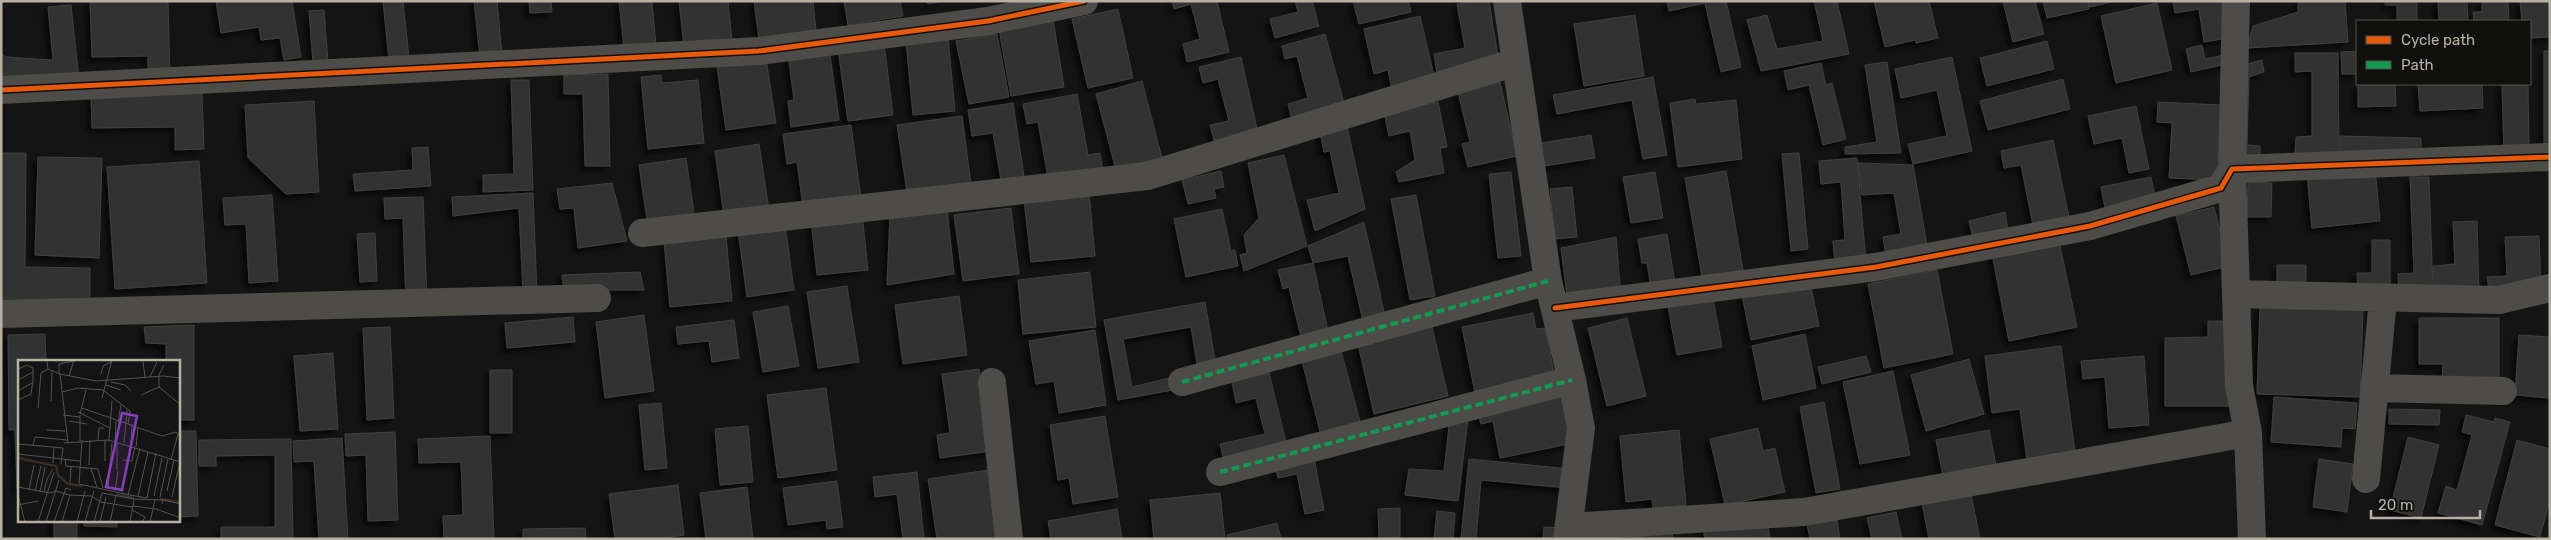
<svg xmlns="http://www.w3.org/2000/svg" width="2551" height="540" viewBox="0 0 2551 540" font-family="Rubik,sans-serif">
<defs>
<filter id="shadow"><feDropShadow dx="-4.5" dy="4.5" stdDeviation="2.5" flood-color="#0009"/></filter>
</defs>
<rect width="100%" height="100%" fill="#141414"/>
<path fill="#333230" stroke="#413f3d" filter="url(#shadow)" d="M90,1H168L170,77L148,78V56L92,57Z
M216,1H292L301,57L284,60L280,38L261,40L259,27L221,33Z
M383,1H403L409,58L389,60Z
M474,1H497L502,54L480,57Z
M529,1H551L552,12L530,13Z
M619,1H652L656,46L624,49Z
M679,1H728L732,41L684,47Z
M754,1H813L817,40L760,47Z
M844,1H900L903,16L848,25Z
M927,1H944L928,4Z
M1172,1H1217L1229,52L1187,62L1183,44L1200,39L1191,4L1174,9Z
M1295,1H1312L1319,26L1275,38L1270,19L1298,12Z
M1353,1H1408L1411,12L1359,24Z
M1474,1H1489L1499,63L1437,74L1434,54L1465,48L1457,4Z
M1667,1H1726L1741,67L1721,72L1705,3L1669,11Z
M1814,1H1837L1849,54L1761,71L1747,20L1767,15L1777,49L1823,41Z
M1874,1H1929L1938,38L1916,43L1915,40L1885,47Z
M2003,1H2035L2044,34L2013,42Z
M2043,1H2088L2089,9L2047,18Z
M2088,1H2115L2090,7Z
M2173,1H2229L2227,38L2204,42L2199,9L2175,13Z
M2298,1H2345L2348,42L2247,48L2253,26L2298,12Z
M2385,1H2417V21H2397V5H2385Z
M2438,1H2467L2468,21H2439Z
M2482,1H2508L2509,21H2474L2473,12H2482Z
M2520,1H2550V37L2530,38V21H2522Z
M2157,3L2172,70L2116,83L2101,16Z
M71,5L79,80H1V53L6,57L53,60L48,7Z
M1118,9L1133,78L1088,88L1072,19Z
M324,10L328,62L313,63L309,11Z
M1635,15L1644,76L1584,86L1574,24Z
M1420,16L1435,80L1392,90L1388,70L1374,74L1364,29Z
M1053,19L1064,87L1011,96L999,29Z
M997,34L1009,97L969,104L956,41Z
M1325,34L1345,106L1292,120L1288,104L1308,98L1297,56L1285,59L1282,46Z
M948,38L955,111L913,115L906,41Z
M2047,41L2054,69L1987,86L1980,58Z
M884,43L893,115L848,121L838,49Z
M2202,45L2205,59L2224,55L2226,64L2191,72L2186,49Z
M829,48L839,120L791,127L788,101L794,100L788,54Z
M2357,51V74H2342L2341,52Z
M2544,51H2550V156H2544Z
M2295,53H2338L2339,155L2295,156L2296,137L2312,136V71L2295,72Z
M1241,57L1258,133L1215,144L1210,125L1229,121L1218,79L1203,83L1199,67Z
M1952,57L1972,151L1913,164L1908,144L1947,136L1937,90L1901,98L1895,69Z
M766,59L776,123L726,130L717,67Z
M2262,60L2264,72L2249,77L2247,145L2260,146V160L2238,159L2240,66Z
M1887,62L1901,153L1845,154V147L1877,142L1865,65Z
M1821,63L1826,85L1832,83L1846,139L1823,145L1809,85L1788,90L1784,71Z
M608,74L610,166H585L583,94H564V75Z
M661,75L662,83L698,80L704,143L648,149L641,77Z
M1653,77L1667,155L1643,159L1632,100L1557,114L1553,95Z
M2063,79L2070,109L1988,130L1980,101Z
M511,80H529L533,190L483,192V175L514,174Z
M1142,81L1162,158L1116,170L1096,94Z
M1500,82L1517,156L1468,167L1462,144L1470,142L1458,92Z
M2358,84H2395L2396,106L2358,107Z
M2418,84H2482L2483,108L2420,111Z
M2502,84H2528L2529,152L2504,153Z
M202,93L204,149L175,150V127L92,128L91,96Z
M1077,94L1088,155L1100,153L1103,173L1049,183L1038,122L1027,124L1023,104Z
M1695,99L1696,104L1736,100L1742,159L1678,167L1670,103Z
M314,101L319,192L286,194L248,158L245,105Z
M1438,102L1447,147L1440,148L1444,173L1399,182L1396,172L1415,160L1410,131L1389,136L1384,112Z
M2158,102L2222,105L2218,180L2169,178L2172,123L2157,122Z
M1013,103L1024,176L1001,180L993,133L972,136L968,110Z
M2136,106L2149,169L2129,173L2122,138L2094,144L2088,116Z
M962,116L971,184L907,192L897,125Z
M851,125L861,198L803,206L797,162L787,164L783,134Z
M1347,126L1365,209L1315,231L1307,200L1339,193L1330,151L1324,152L1320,132Z
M1591,135L1595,158L1544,166L1541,143Z
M2340,136L2421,138V156L2340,154Z
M2053,140L2070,222L2034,230L2021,165L2004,168L2001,151Z
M759,144L769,210L724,216L715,151Z
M428,147L431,186L355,191L353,174L413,170L412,148Z
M1,153H26L25,267L90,268V300L1,299Z
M1799,153L1808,249L1791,251L1782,154Z
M1284,155L1307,246L1244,271L1240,255L1247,253L1244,235L1259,218L1248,163Z
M38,157L102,158L99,258L35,255Z
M686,158L695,220L648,227L639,165Z
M1857,158L1866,262L1835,265L1833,241L1845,240L1841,182L1821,184L1819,161Z
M199,161L207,283L115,289L107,167Z
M1858,163L1913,165L1929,256L1887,263L1883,237L1901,234L1894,193L1862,195Z
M2375,168L2380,221L2312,228L2307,174Z
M1221,171L1224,187L1214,189L1216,198L1188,204L1182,180Z
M1726,171L1744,276L1703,282L1685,178Z
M1511,172L1521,256L1498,258L1489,174Z
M1655,172L1663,218L1631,223L1623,177Z
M2151,177L2156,202L2106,213L2101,187Z
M2410,177H2429L2433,292L2399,293L2398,274L2414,273Z
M2248,182L2272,183L2271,217H2247Z
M612,183L627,241L578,248L574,208L560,209L557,189Z
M1572,187L1577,237L1555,239L1550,189Z
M1089,192L1095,256L1031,262L1024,199Z
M533,193L537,293H523L519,208L453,216L452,197Z
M272,195L278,281L249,283L246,224L225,225L223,198Z
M1416,195L1435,296L1410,300L1391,199Z
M423,197L427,301H406L403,218L385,219L384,198Z
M2214,207L2229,266L2191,275L2176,216Z
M1011,208L1019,274L963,281L954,215Z
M947,209L954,274L887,285L890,214Z
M1222,209L1231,251L1235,250L1238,266L1186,277L1174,219Z
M2005,212L2008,230L1973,238L1969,221Z
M862,214L868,270L817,275L811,219Z
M2477,221L2479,297L2435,292L2433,266L2455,264L2453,222Z
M1364,222L1385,316L1363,321L1348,256L1313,263L1308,246Z
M785,224L794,290L747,297L738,230Z
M375,233L377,281L360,282L357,234Z
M1667,234L1676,289L1652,294L1647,263H1642L1638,239Z
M726,236L732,301L670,307L664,241Z
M2539,236L2541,289L2490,297L2487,277L2507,276L2505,237Z
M1616,237L1621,298L1568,303L1561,248Z
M2059,240L2077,327L2009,341L1992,254Z
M2372,240H2390V292H2358L2357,273H2372Z
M1313,263L1328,331L1301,337L1289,287L1283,289L1278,270Z
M2277,265H2306V284H2277Z
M1937,270L1953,354L1884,368L1868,284Z
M640,272L644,290H564L562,275Z
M1090,272L1096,327L1023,334L1018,280Z
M1810,282L1819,326L1751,340L1742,295Z
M847,286L859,362L818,368L807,292Z
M1712,293L1722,347L1677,355L1667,301Z
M959,296L967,355L903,364L895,305Z
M1205,302L1216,366L1198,369L1191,327L1123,339L1132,387L1182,375L1184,388L1118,400L1104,320Z
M2260,305L2363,309L2360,397L2257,394Z
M788,306L799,366L763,372L753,312Z
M1533,313L1536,329L1545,328L1556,382L1476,398L1462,327Z
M644,315L654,391L605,398L596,322Z
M573,317L575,342L507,348L505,323Z
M1627,318L1646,396L1607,406L1588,328Z
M2419,318H2499V381L2442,380L2443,364H2419Z
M734,320L739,358L712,362L709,341L678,344L676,327Z
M2208,321H2233V406H2165V338L2208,337Z
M194,325V420H179V361H166V344L146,343L144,327Z
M390,327L394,418L367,420L363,328Z
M1432,327L1448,396L1374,414L1358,344Z
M1095,330L1106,405L1059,413L1054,381L1036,384L1029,341Z
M45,334L46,361H19V430H9L8,335Z
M1805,334L1816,388L1763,400L1752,346Z
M2519,335L2550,337L2549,398L2515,395Z
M2061,346L2075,453L2027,460L2020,409L1992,413L1985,356Z
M1340,347L1362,429L1322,439L1301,357Z
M333,353L338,429L300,431L294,356Z
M1866,356L1871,372L1822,384L1818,367Z
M2144,356L2149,425L2109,428L2105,377L2083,379L2081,361Z
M1969,359L1984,414L1926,431L1911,375Z
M979,369L991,451L940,458L937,435L950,433L942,374Z
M490,370H512V433H490Z
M1893,371L1910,455L1860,464L1843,382Z
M1269,373L1288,450L1225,465L1220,444L1265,434L1256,398L1236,403L1232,382Z
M826,388L837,470L778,478L767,395Z
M1564,396L1569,444L1500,458L1493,421L1481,424L1478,413Z
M2274,397L2357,403L2355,429L2342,428L2341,447L2271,442Z
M1824,402L1840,489L1816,493L1800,407Z
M661,403L667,468L645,470L639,405Z
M2389,409L2440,410L2439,425L2389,424Z
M2466,415L2494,422L2495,418L2510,422L2482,525L2438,513L2446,486L2457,490L2472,435L2462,432Z
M1105,416L1118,497L1073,504L1069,478L1058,480L1050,425Z
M1450,417L1468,419L1458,501L1405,495L1409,469L1444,471Z
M748,426L753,482L720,485L715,429Z
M1758,428L1763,451L1775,448L1785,492L1725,505L1710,439Z
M1679,430L1686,505L1653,508L1652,499L1626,502L1620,436Z
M1989,430L1997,470L1944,481L1936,440Z
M15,431H19V489H17Z
M179,431H196L198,516L179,517Z
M395,432L398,520L368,521L366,455L346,456L345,434Z
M490,436L494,539H444L443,516L463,515L461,462L419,463L418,439Z
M2408,437L2439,445L2421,518L2390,510Z
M342,438L348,539H319L314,461L294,462L293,441Z
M291,439L293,539H221V527H275V455L216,456V466H199V440Z
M2517,440L2550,449V500L2540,537L2495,525Z
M1313,453L1324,510L1305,514L1297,474L1278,478L1274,461Z
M1469,459L1570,469L1568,488L1481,480L1476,539H1461Z
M2319,459L2353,464L2347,512L2313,507Z
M989,470L1000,539H937L928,479Z
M917,472L924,539H903L897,494L875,497L873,477Z
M837,481L843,527L827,529L826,520L788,525L783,488Z
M678,485L684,535L656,539H615L609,494Z
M747,487L753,539H706L700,493Z
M1220,493L1225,539H1154L1150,500Z
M1971,494L1980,539H1929L1922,503Z
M1400,508V539H1379L1378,509Z
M1117,509L1122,539H1051L1048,521Z
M1437,511L1455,513L1453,539H1434Z
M1896,512L1902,539H1872L1867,518Z
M1836,514L1840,539H1810L1806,519Z
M1767,519L1770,539H1705L1703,528Z
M54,521H77V539H54Z
M84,521H117V527L84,526Z
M1277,523L1281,539H1228L1227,535Z
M1544,527L1561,528L1560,539H1543Z
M585,528L586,539H523V529Z
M1672,532L1673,539H1623Z"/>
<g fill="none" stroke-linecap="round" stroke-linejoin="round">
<path stroke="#4d4c48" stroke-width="28" d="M1507,1L1548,281L1572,380L1581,428L1567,539
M2236,1L2232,169L2236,294L2239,385L2248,433L2252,539
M1,90L759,51L988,21L1084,1
M642,233L1147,176L1516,62
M2236,294L2499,300L2550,288
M1555,308L1876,267L2090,226L2221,188L2232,169L2550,157
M1,314L597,298
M992,382L1009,539
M1182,382L1548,281
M2374,388L2503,391
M1220,472L1572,380
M2366,479L2383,299
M1570,527L1804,512L2248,433"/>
<path stroke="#139951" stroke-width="4" stroke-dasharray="8 4" stroke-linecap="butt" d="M1182,382L1548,281
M1220,472L1572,380"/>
<g stroke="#10100e" stroke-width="8">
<path id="cycleway" d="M1,90L759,51L988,21L1084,1
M1555,308L1876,267L2090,226L2221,188L2232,169L2550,157"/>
</g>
<use href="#cycleway" stroke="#e8590c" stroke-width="5"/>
</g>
<g transform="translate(18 360)">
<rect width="162" height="162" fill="#141414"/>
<path fill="none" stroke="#372d27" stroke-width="2.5" d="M0,98L38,106L40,115M40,115L50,124L65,126M98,134L116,138M142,139L163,142"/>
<path fill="none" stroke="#55534e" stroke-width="1" d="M5,0H38M29,2L30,9L42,14L78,21L145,16L163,18M125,2L127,17M0,9L9,5L15,8V20L13,34L0,40M41,13V4L56,1M42,14L50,83M83,14L85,6L93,2M51,16L56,0M132,17L139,2M0,20L15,12M93,22L107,25L113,31M88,25L103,30M141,27L163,45M141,27V15L146,5M0,31L14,23M44,32L60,28L85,30L112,51L110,64M123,35L141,27M84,38L94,0M33,41L34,10M20,48L23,13L30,9M64,48L144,76L158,72L163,76M60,52L92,68M62,54L68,30M45,55L62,57M51,61L69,64M100,62L103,45M29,70L47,71M64,80L61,124L112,135L129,138L138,93M80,80L81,68H86M87,80V101M91,80L94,41M62,81V55M46,83L90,80L163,102M97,83L98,61M106,83L109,50M0,84L45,88L43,104M113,85L114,64M15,86L17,77L49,80M118,87L120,67M0,94L62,101M47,99L48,106L80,109L85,128M105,100L114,101L117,86M153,100L160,74M0,103V128M35,103L36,87M71,105L72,80M73,109L79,127M99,110V83M52,123L53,107M0,127L32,133L38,131L51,135L73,136L83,142L114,147M90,129L94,83M11,130L16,105M17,131L23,106M97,131L100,111M149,131L156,100M22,132L27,107M26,132L29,119L35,109M104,132L108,112M0,135L7,162M110,135L122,88M120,136L130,92M136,136L144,98M142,137L150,99M154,137L162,102M144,144L145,140L163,144M0,145L20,141M115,146L138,149L163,158M114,150L127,157L124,162M20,162L36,112M28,162L41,120M36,162L48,128L53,130M44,162L52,135M59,162L67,131M67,162L76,131M76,162L84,133L116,139L145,140M82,162L88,137M92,162L98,135M112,162L116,139M132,162L137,140"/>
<path fill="#8440bb" fill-opacity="0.15" stroke="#8440bb" stroke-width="2.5" d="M104,53L119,56L104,130L88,127Z"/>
<rect width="162" height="162" fill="none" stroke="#b7b1a4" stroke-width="2.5"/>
</g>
<rect width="2551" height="540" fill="none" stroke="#b7b1a4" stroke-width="5"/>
<rect x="2356" y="20" width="175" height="65" fill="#10100e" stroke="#53504a"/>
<rect x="2366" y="36" width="25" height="8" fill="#e8590c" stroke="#53504a"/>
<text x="2401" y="45" font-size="15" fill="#b7b1a4">Cycle path</text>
<rect x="2366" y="61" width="25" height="8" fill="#139951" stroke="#53504a"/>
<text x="2401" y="70" font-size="15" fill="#b7b1a4">Path</text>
<path d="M2371 510v8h109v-8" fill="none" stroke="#b7b1a4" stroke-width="2.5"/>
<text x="2378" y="510" font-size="15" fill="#b7b1a4" stroke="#10100e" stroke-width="4" paint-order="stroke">20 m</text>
</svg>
